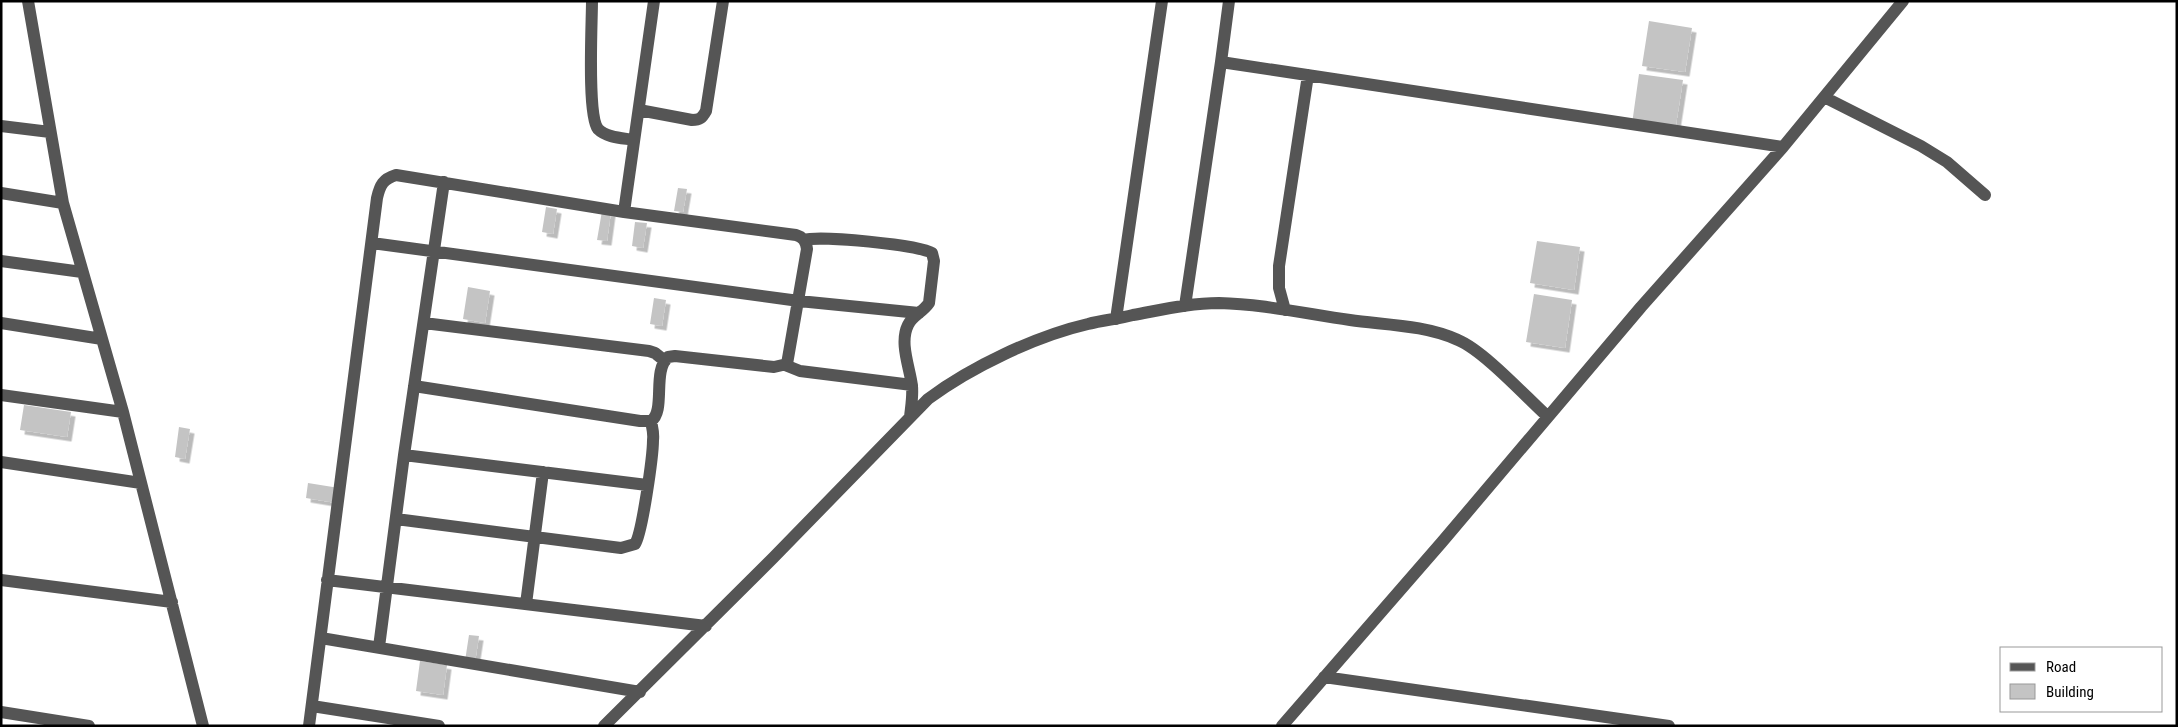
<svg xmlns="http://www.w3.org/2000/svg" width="2178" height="727" viewBox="0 0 2178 727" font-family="'Roboto Condensed',sans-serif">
<defs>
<filter id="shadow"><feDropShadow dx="4.5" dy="4.5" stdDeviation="0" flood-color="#0004"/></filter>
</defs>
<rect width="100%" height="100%" fill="#fff"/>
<path fill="#c4c4c4" filter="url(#shadow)" d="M1649,21L1692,28L1685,72L1642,66Z
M1639,74L1683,80L1675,131L1632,124Z
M678,188L687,189L683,212L674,211Z
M546,207L557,209L553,234L542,232Z
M602,211L611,212L607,241L597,240Z
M635,222L647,223L643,248L632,246Z
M1537,241L1580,247L1574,290L1530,283Z
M468,287L490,291L485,323L463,319Z
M1534,294L1572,300L1565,348L1526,342Z
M654,298L666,300L662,326L650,324Z
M24,405L71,412L67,437L20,430Z
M179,427L190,429L185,459L175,457Z
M308,483L339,488L336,503L306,498Z
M469,635L479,636L475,662L465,661Z
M420,661L447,665L443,695L416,691Z"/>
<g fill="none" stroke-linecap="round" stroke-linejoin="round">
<path stroke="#555" stroke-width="12" d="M28,1L63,203L123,412L203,726
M592,1C592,23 587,115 598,129C607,138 623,138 634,140
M1221,62L1783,147
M1824,97L1921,146L1947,162L1985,195
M639,110L692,120C700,120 702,118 706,111L723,1
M1,126L50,132
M1,193L63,203
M624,212L654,1
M804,240C819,235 920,245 932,253L934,261L929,303C923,312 912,316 908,325C899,343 910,368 912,386C913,397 911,407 910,417
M372,243L799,301L919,313
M1,261L82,272
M1185,306L1221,62L1229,1
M1285,310L1279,288V266L1308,75
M1116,319L1162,1
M1,323L102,339
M424,323L649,351L655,353L665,361
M785,365L800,371L912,385
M1,395L123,412
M404,455L647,485
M1,462L141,483
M396,519L613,547L621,548L635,544C642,534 653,456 653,440C654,433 652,427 651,421
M1,580L172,602
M327,580L706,626
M526,604L543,472
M321,638L640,692
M379,647L404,455L444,182
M1324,677L1669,726
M312,706L439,726
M1,712L89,726
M309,726L377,198C380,185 383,179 396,175L624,212L796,235C803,237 806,241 807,249L787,364L774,367L675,356L668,357C652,371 666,411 651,421H640L414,386
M604,726L773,558L928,399C971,367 1036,336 1088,324C1103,320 1118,319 1133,315C1161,310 1190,303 1219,303C1263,304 1307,314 1350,320C1386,325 1425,325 1458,340C1484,351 1525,396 1547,416
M1282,726L1442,542L1641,307L1783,147L1903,1"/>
</g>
<rect width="2178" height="727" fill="none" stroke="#000000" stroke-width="5"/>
<rect x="2000" y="647" width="162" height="65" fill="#ffffff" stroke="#999999"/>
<rect x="2010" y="663" width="25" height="8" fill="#555555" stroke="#999999"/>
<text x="2046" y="672" font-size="15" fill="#000000">Road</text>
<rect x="2010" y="684" width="25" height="15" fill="#c4c4c4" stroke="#999999"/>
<text x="2046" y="697" font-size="15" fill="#000000">Building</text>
</svg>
